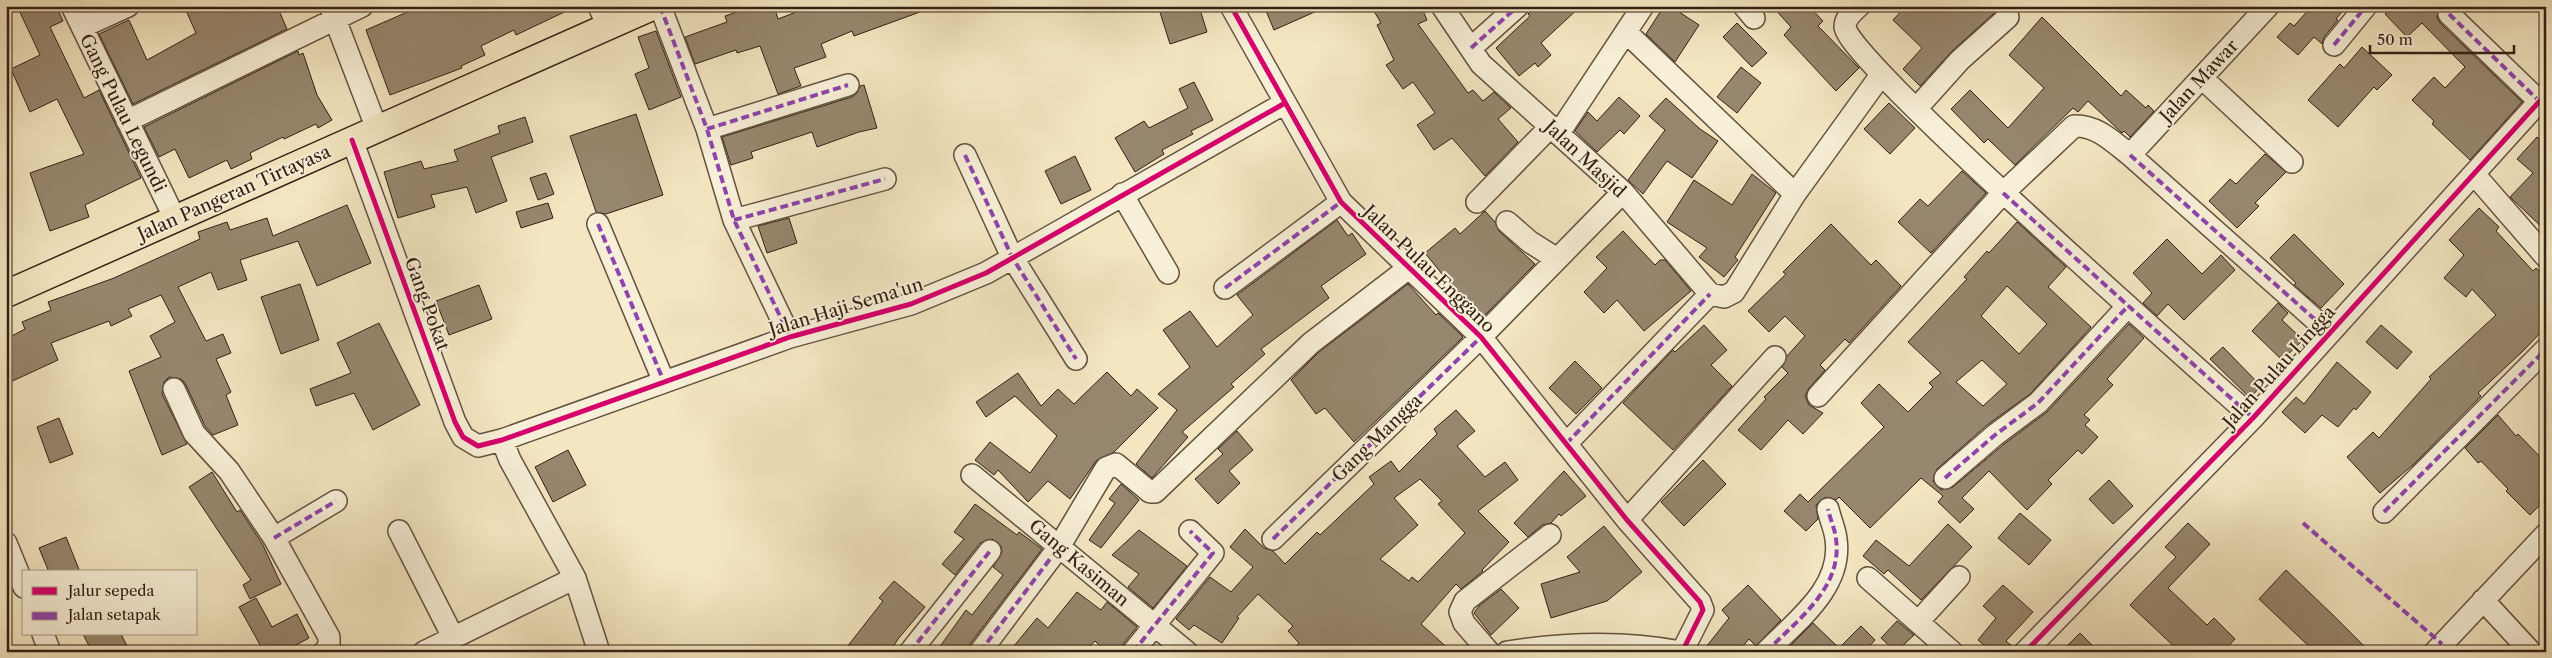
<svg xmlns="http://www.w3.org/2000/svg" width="2552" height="658" viewBox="0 0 2552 658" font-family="'Libre Caslon Text',serif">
<rect width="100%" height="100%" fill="#f3e6c1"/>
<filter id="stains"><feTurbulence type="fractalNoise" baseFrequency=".004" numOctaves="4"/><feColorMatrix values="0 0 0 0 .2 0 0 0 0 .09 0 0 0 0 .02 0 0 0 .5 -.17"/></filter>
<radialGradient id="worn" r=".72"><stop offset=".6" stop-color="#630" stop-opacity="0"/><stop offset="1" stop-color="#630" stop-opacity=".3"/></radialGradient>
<path fill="#97876e" stroke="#342015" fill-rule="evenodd" d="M17,6H56L63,21L50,27L84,98L99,90L141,178L85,205L89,217L50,231L30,173L84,154L57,99L30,112L11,69L40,55Z
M184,6H277L287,29L133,104L99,34L129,20L147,60L196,33Z
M411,6H577L516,35L514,30L481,46L485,55L461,66L462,68L390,95L366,30L412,10Z
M755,6H774L778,19L812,6H930L931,8L854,36L852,31L821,44L826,57L794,68L801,86L778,94L760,46L737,53L736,50L695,64L685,37L727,22L725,16Z
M1158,6H1199L1207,32L1170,44Z
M1264,6H1328L1274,30Z
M1371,6H1421L1427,20L1418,24L1468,93L1473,90L1483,101L1494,92L1511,108L1498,119L1518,142L1485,176L1452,138L1434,150L1417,125L1435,113L1413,82L1403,89L1386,65L1394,60L1377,25L1381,23Z
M1536,6H1581L1541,43L1551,55L1538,67L1535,63L1519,76L1496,48L1530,16L1528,14Z
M1664,6H1670L1699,25L1675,62L1646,34Z
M1772,6H1809L1823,21L1818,26L1859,68L1836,91L1784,35L1791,27Z
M1906,6H2002L1952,51L1920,86L1903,69L1922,48L1893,20Z
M2312,6H2347L2336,19L2338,20L2324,37L2322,44L2314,37L2298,55L2277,37L2290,23L2294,26Z
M2393,6H2439L2437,17L2440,23L2522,102L2470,160L2432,124L2434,121L2412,100L2434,77L2445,88L2465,67L2422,23L2407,37L2385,14Z
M2042,17L2121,96L2126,90L2146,108L2148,105L2154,111L2130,137L2124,131L2122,133L2088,101L2078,112L2073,108L2015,165L1988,139L1984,143L1951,109L1970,90L2008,128L2044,88L2009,55Z
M1737,23L1767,53L1752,67L1723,37Z
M656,31L681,97L649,110L635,74L649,68L638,37Z
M2362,47L2392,75L2377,90L2374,87L2338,127L2308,100L2340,64L2344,68Z
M298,51L299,55L303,53L317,95L332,120L318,128L316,124L284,139L283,137L250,153L252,159L231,169L227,160L189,178L175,149L159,157L144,127Z
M1741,67L1761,83L1737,113L1717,97Z
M1194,82L1213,120L1191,131L1193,134L1162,150L1164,154L1135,172L1115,138L1144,121L1149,128L1188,108L1179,89Z
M864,85L877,128L859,132L817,147L812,132L751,152L753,158L731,165L722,137L852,97L857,93L860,86Z
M1619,97L1640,116L1624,134L1620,130L1597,152L1575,131L1588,112L1597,121Z
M1666,98L1700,129L1718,141L1692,178L1667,161L1643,194L1628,180L1665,130L1649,116Z
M1889,103L1915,128L1890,154L1864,129Z
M636,114L663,195L606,214L596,212L570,136Z
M525,117L533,142L491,157L507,201L476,213L467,187L431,195L435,207L398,218L384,172L421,161L424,169L458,161L454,150L500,133L498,126Z
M2537,137L2546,144V231L2510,197L2533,173L2517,159Z
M2265,154L2286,172L2255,203L2259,206L2237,228L2209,201L2230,179L2236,184Z
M1075,156L1091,190L1061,204L1045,171Z
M1962,171L1986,193L1931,253L1898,222L1920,199L1928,206Z
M546,173L554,194L538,200L530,178Z
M1752,174L1776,193L1735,257L1738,260L1724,277L1699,257L1707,248L1667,222L1694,180L1732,205Z
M548,203L553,218L521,228L516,212Z
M347,205L371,263L317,286L298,241L240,260L247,280L218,290L211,272L178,287L206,341L223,334L231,353L216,359L231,392L226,395L238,425L213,435L205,426L185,383L181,379L169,377L164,382L162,394L187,444L162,455L129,371L161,357L150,336L175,322L161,295L128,309L132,316L111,326L109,321L51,343L58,360L6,384V339L25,329L22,322L51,310L48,302L114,278L200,239L198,232L227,222L230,230L267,218L273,236Z
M2479,208L2499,227L2496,231L2533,271L2536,268L2546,277V327L2523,351L2478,393L2481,396L2414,464L2380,493L2347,457L2373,432L2379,438L2431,379L2429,377L2496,315L2472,289L2466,297L2444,278L2464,255L2449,240Z
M1485,211L1495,222L1499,231L1535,264L1481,319L1457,297L1459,295L1425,253L1455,228L1460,234Z
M789,218L797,243L767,253L758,226Z
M1337,220L1348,236L1352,233L1366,254L1321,286L1329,298L1261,349L1265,354L1231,384L1234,387L1182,432L1188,437L1152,478L1136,464L1177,410L1158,394L1190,367L1163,330L1190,311L1217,347L1253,315L1237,295Z
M2017,222L2066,267L2048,287L2091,327L2030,394L1987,425L1937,469L1933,481L1941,490L1953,487L2003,445L2047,412L2129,324L2144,338L2107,379L2113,385L2084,415L2090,420L2085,425L2098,437L2082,454L2078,450L2048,480L2052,484L2027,510L1989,471L1962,498L1974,509L1960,523L1938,502L1943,496L1921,478L1870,528L1839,497L1836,500L1826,497L1816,505L1818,519L1806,531L1784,511L1800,494L1808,502L1884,427L1861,403L1879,384L1908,412L1933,387L1929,383L1941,373L1908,342L1967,279L1964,277L1987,251L1989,253ZM2007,286L2047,324L2019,354L1981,316ZM1982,360L2007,384L1983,406L1956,382Z
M1831,224L1871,265L1876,260L1901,286L1849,343L1845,339L1820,365L1825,370L1809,388L1805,396L1809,405L1823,413L1803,434L1788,420L1761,450L1738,430L1766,399L1764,397L1788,373L1782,367L1787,356L1805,336L1785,316L1769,332L1748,311L1786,274L1783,272Z
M1623,231L1655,265L1660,260H1665L1691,291L1644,331L1617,300L1604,313L1584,292L1607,268L1596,257Z
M2294,234L2344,284L2321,308L2294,285L2296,283L2270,258Z
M2167,239L2202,274L2221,255L2235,270L2184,320L2168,304L2157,316L2143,303L2152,293L2133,273Z
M300,284L319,340L281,354L261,297Z
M1408,284L1436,315L1438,313L1463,337L1354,442L1325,408L1316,414L1291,380L1319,352Z
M479,285L492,319L449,335L436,301Z
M2278,303L2288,313L2282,320L2303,340L2282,360L2252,331Z
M379,323L420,405L373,430L354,393L316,406L310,389L351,373L337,343Z
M1704,325L1727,350L1711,365L1732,386L1673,450L1623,403L1673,350L1675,352Z
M2381,325L2412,352L2397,369L2366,342Z
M2223,347L2261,386L2250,398L2210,359Z
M1575,361L1602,388L1576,414L1549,388Z
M2337,362L2371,392L2356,410L2354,408L2338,427L2322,415L2305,433L2282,412L2296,397L2304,404Z
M1107,372L1131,396L1137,389L1158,408L1114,452L1096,461L1070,499L1048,481L1028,502L998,470L994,475L975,460L990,442L1030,473L1057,436L1015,396L986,417L976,402L1018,373L1041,406L1058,389L1074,404Z
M1456,410L1475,431L1457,446L1485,477L1505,462L1518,480L1478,511L1509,542L1482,570L1483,571L1461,589L1456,584L1421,624L1452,652H1291L1299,643L1288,631L1293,626L1258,594L1237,617L1239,618L1222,643L1194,625L1189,630L1176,619L1210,577L1231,592L1253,567L1230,547L1245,529L1264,548L1273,551L1285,564L1317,532L1320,535L1374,484L1369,477L1391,461L1399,472L1437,434L1434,429ZM1420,479L1442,501L1438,504L1465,533L1418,582L1412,577L1409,581L1380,559L1418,525L1394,498Z
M2498,415L2516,436L2518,434L2546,463V499L2530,515L2506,491L2508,489L2481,461L2478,463L2465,448Z
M59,418L73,454L50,463L37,427Z
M1237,431L1253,450L1229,471L1240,483L1218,504L1195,479L1223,454L1218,449Z
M568,450L586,485L553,502L535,467Z
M1703,460L1726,484L1684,526L1661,502Z
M1564,471L1586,496L1561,516L1559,514L1551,523L1542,525L1528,537L1514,523Z
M212,472L237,512L240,510L263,545L281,584L250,599L243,585L251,580L189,487Z
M2109,480L2133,506L2113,524L2089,499Z
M1121,484L1139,500L1101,548L1089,540L1115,503L1109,499Z
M975,504L1017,535L1019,532L1042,549L970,644L967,652H936L966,610L972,615L1003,575L993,567L1002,552L1001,546L992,539L980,543L955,575L942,564L964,539L954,532Z
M2020,513L2051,540L2029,565L1998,538Z
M2188,523L2210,544L2168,588L2207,625L2214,618L2235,639L2223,652H2180L2130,605L2176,557L2165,547Z
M1948,524L1972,547L1921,600L1888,570L1884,574L1863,556L1876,540L1909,566Z
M1604,526L1642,572L1607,601L1551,618L1541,584L1580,572L1567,557Z
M1139,530L1187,566L1153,608L1128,587L1139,574L1112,555Z
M66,537L80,572H49L39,548Z
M2286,570L2335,617L2370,652H2315L2259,599Z
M894,581L925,607L898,639L890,652H843L883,601L879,598Z
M1748,585L1781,620L1756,646L1749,639L1738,652H1702L1729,618L1722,610Z
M2003,585L2033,612L2006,641L2014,648L2013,652H1992L1978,640L1996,618L1983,606Z
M1501,589L1519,608L1491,635L1474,613L1479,606Z
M1077,592L1101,610L1107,602L1137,627L1123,644L1121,652H1106L1095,641L1085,652H1009L1037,618L1048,628Z
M256,598L272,627L297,614L309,638L283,652H264L239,607Z
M1897,621L1914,635L1896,652L1881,638Z
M1813,623L1839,648L1861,626L1875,640L1864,652H1784Z
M2080,633L2099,652H2061Z
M83,634H121L130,652H92Z"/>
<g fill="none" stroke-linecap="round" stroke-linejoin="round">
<g stroke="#645240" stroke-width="24">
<path id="minor" d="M72,6L175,219
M330,6L377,129
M599,6L608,27
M660,6L707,129L734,220L790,337
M1231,6L1341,202L1481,337L1627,520L1700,602L1703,610L1682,652
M1442,6L1481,64L1623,192L1710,294L1724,297L1734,292L1795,194L1881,75
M1744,6L1754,18
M1859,6C1852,12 1845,18 1845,27C1846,59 2204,374 2253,418
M2449,14L2539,101
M82,27L128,6
M1627,33L1795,194
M2334,45L2366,6
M1471,48L1518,6
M2202,78L2292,162
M1916,109L1960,60L2008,17
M127,121L362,6
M707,129L848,85
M1559,133L1643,6
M352,140L455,422L463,437L478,446L502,440L790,337L911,304L986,273L1285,103
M965,155L1012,257L1076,359
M2130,155L2268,6
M2474,174L2546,257
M1122,194L1168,273
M1477,202L1551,126
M734,220L885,179
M1507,222L1530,242L1557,259
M598,224L664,382
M1225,288L1341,202
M174,389L194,433L229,471L274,538L329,637V647L324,652
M1818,396L2003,193L2074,126C2097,125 2113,142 2130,155L2329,332
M502,440L510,460L575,578L599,652
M1566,444L1710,294
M972,475L1187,652
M1945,478L1995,435L2038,403L2128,306
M2384,512L2546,349
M1627,520L1775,357
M399,531L453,637
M274,538L336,501
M1273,539L1481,337L1623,192
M6,543L24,587
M1868,578L1952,652
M2483,600L2531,652
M1918,622L1959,577
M43,634L50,652
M424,652L575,578
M910,652L990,551
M980,652L1059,547L1106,468L1116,464L1150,492H1155L1311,343L1410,267
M1133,652L1213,553L1190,531
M1489,652L1464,623L1460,612L1465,601L1550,535
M1507,652C1564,643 1625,641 1681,652
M1766,652C1796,621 1843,588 1836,539C1835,529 1830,519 1828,509
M2025,652L2253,418L2546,94
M2435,652L2546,534"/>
</g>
<g stroke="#342015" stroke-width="29">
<path id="major" d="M6,294L654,6"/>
</g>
<use href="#minor" stroke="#f7efd7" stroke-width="21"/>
<use href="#major" stroke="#f3e6c1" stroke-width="26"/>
<path stroke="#8e44ad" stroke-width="4" stroke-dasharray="8 4" stroke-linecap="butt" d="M660,6L707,129L734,220L790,337
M2449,14L2539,101
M2334,45L2366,6
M1471,48L1518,6
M707,129L848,85
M965,155L1012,257L1076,359
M2130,155L2329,332
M2003,193L2253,418
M734,220L885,179
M598,224L664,382
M6,283L10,292
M1225,288L1341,202
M1566,444L1710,294
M1945,478L1995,435L2038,403L2128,306
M2384,512L2546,349
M2303,523L2442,644
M274,538L336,501
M1273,539L1481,337
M910,652L990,551
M980,652L1059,547
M1133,652L1213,553L1190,531
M1766,652C1796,621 1843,588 1836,539C1835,529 1830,519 1828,509"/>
<g stroke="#f7efd7" stroke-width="8">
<path id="cycleway" d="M1231,6L1341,202L1481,337L1627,520L1700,602L1703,610L1682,652
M352,140L455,422L463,437L478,446L502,440L790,337L911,304L986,273L1285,103
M2025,652L2253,418L2546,94"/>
</g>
<use href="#cycleway" stroke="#d6006c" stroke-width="5"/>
</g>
<g text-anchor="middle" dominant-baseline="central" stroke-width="4" stroke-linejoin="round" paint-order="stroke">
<g font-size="18" fill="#342015" stroke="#f7efd7">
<text transform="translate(2199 81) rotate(-47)">Jalan Mawar</text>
<text transform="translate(123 113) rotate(64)">Gang Pulau Legundi</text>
<text transform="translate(1585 159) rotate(43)">Jalan Masjid</text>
<text transform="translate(234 193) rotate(-24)">Jalan Pangeran Tirtayasa</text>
<text transform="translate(1429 269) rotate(44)">Jalan Pulau Enggano</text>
<text transform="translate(427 304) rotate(70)">Gang Pokat</text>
<text transform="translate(846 307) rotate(-17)">Jalan Haji Sema'un</text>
<text transform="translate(2279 367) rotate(-48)">Jalan Pulau Lingga</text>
<text transform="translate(1377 438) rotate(-44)">Gang Mangga</text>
<text transform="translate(1079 563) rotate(40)">Gang Kasiman</text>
</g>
</g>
<rect width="2552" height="658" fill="none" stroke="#f3e6c1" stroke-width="25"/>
<rect x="8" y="8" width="2537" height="643" fill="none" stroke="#342015" stroke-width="2.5"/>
<rect x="12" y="12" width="2527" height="633" fill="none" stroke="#342015"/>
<rect x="22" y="570" width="175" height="65" fill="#f7efd7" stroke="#a99c89"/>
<rect x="32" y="587" width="25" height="8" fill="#d6006c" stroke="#a99c89"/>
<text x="68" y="596" font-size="15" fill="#342015">Jalur sepeda</text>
<rect x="32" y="612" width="25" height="8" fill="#8e44ad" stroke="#a99c89"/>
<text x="68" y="620" font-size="15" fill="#342015">Jalan setapak</text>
<path d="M2370 45v8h144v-8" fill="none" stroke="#342015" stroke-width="2.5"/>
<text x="2377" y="45" font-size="15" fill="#342015" stroke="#f7efd7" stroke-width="4" paint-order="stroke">50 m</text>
<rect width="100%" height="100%" filter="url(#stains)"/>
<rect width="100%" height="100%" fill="url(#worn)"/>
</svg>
